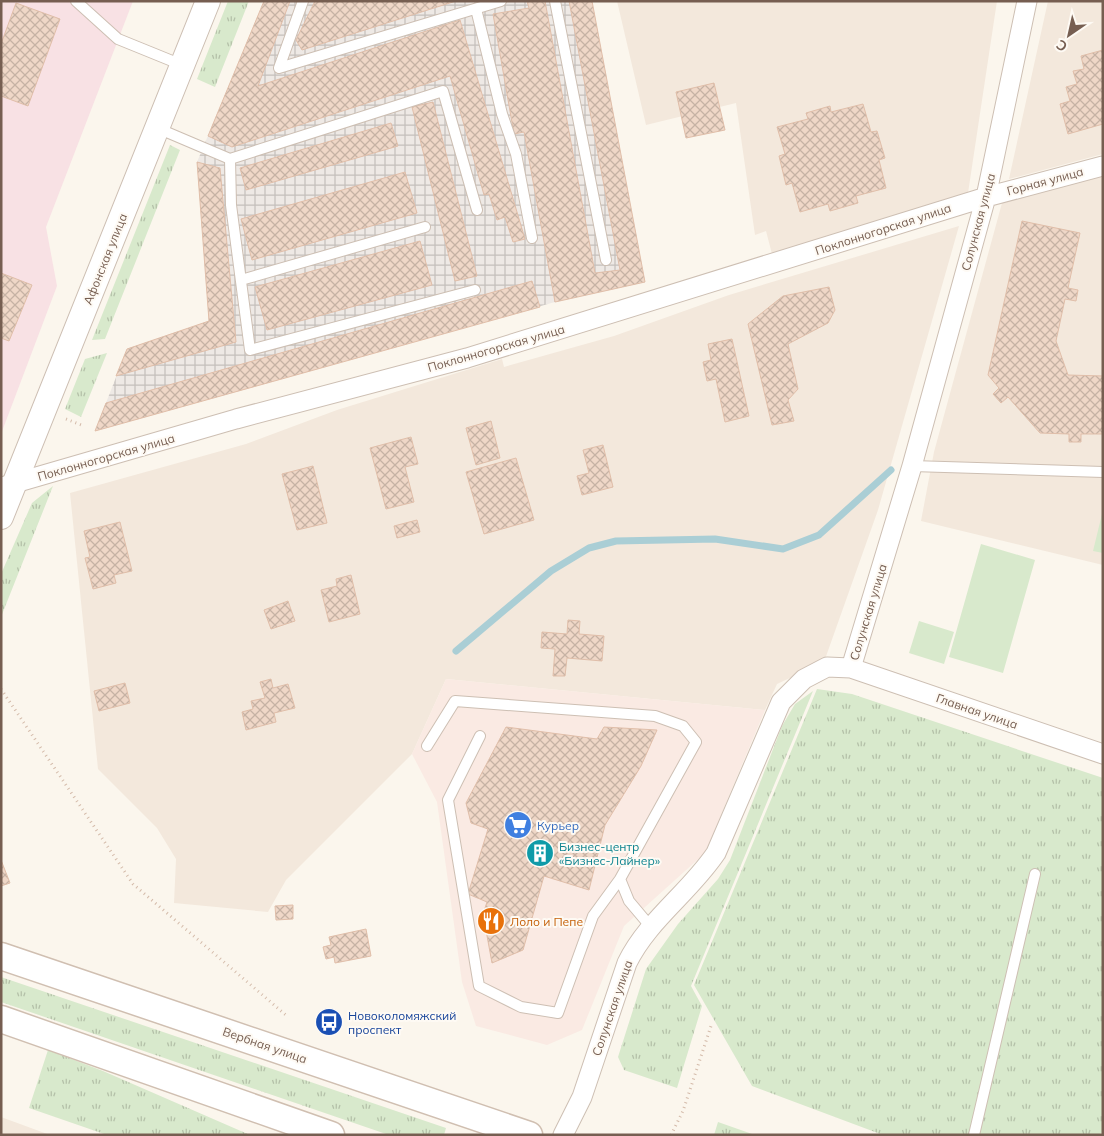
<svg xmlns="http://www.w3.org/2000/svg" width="1104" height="1136" viewBox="0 0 1104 1136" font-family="Mulish,sans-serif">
<defs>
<pattern id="industrial-grid" width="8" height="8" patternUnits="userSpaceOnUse" patternTransform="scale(1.25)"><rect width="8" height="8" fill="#eee9e5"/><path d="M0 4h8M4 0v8" fill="none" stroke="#c5c0bc"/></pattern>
<pattern id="grass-tufts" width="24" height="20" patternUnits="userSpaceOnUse" patternTransform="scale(1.25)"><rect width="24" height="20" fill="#d8e9cc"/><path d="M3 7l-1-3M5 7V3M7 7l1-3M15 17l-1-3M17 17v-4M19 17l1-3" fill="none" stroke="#b4c0a8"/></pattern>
<pattern id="building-cross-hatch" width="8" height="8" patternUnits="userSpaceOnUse" patternTransform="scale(1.25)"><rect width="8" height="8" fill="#efd7c7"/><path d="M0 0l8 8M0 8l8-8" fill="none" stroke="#c6b2a4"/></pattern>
</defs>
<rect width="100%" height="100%" fill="#fbf6ed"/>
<path fill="#f3e8dc" d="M617,1H997L968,193L772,254L766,231L755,235L736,103L646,125Z
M1048,1H1103V154L1009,179Z
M1103,176V565L921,521L934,452L1002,203Z
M959,226L878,510L824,662L777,684L765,710L446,679L412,754L286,880L268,912L174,903L176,859L157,828L98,769L70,493L246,444L337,410L502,359L504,367L614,336L729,295Z
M1,1117L50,1135H1Z"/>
<path fill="#faeae3" d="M446,679L765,710L705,853L624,926L582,1030L547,1045L476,1026L462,982L437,802L412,754Z"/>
<path fill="url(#industrial-grid)" d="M264,1H592L645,282L555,302L95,431L127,349L209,321L197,162Z"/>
<path fill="#f8e1e4" d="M1,1H133L46,227L57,286L1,434Z"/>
<path fill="url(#grass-tufts)" d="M228,1H249L215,87L197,79Z
M170,145L180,150L105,339L92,340Z
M107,353L81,417L65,409L85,359Z
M53,486L1,617V574L32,503Z
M817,689L852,694L1103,778V1132L1098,1135H883L752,1086L694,985Z
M813,691L691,986L702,1006L677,1088L624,1070L618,1057L646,969L678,924L718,879L730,860L782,726L795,704Z
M1,977L446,1128L444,1135H389L1,1002Z
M48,1050L103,1071L250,1135H107L29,1108Z
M718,1122L755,1135H714Z"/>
<path fill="#d8e9cc" d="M1102,514L1103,515V553L1093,551Z
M981,544L1035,560L1003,673L949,657Z
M919,621L954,632L944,664L909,653Z"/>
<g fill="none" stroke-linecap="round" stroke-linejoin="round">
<path stroke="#aaced5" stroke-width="7" d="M456,651L551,571L589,548L616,541L715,539L783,549L819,535L891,470"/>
</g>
<path fill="url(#building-cross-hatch)" stroke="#e0bea9" d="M264,1H290L258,86L460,20L525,239L513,242L505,217L497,220L489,194L484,195L450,76L232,147L208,136Z
M315,1H456L302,50L296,40Z
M527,1H545L595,273L620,270L569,1H592L645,282L555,302L524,132L514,134L493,14L529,8Z
M16,3L60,19L28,106L1,96V44Z
M1103,50V124L1068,134L1060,104L1070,101L1066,87L1077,84L1073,71L1084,69L1081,56Z
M714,83L725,130L686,138L676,92Z
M433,102L477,276L455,281L412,107Z
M863,104L871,132L877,131L885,158L879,160L886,188L856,196L858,203L830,211L828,204L800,212L792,183L786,185L779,156L785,154L777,127L808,119L806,113L830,106L831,112Z
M391,123L398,146L246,190L240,168Z
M197,162L220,168L236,342L116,376L127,349L209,321Z
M405,172L417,213L252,260L241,219Z
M1022,221L1080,233L1068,288L1078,290L1076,301L1065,299L1056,341L1068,375L1103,376V434H1081V442H1069V434L1040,433L1008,397L1001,403L993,394L999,388L988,375Z
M420,241L432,285L267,330L255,287Z
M1,273L32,285L9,341L1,338Z
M532,281L540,307L95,431L106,403Z
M829,287L835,310L828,323L788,344L798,389L788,400L794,421L772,425L748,324L783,296Z
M732,339L749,416L725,422L716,379L707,381L703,362L711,360L708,344Z
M491,421L500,458L476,465L466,428Z
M411,437L418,464L405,467L414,502L386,509L370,448Z
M603,445L613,487L582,495L577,476L589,473L583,450Z
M516,458L534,520L484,534L466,472Z
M313,466L327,523L297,530L282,474Z
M417,520L420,532L397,538L394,526Z
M120,522L132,571L114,575L116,583L93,589L85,558L90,557L84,531Z
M351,575L360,614L329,622L321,590L337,586L336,579Z
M288,601L295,621L271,629L264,610Z
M568,620L580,621L579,634L604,636L602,661L567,658L565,676H553L555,649L541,648L542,632L567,634Z
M271,679L273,688L288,684L295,708L274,713L276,722L246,730L242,712L253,709L251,701L265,698L260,682Z
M125,683L130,703L99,711L94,691Z
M506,727L597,739L604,727L657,730L641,766L605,825L589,890L544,876L523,950L492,963L483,914L487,902L468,894L488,829L471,823L466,803Z
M1,860L10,883L1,886Z
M293,905V919L276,920L275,906Z
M366,929L371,956L335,963L334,957L326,959L323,947L331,945L329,937Z"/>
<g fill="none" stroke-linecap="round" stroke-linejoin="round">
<g stroke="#cdbfb3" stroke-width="12">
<path id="service" d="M76,1L118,39L182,65
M303,1L279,68L501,1
M555,1L606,260
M476,9L502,114L516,154L532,238
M157,128L230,159L443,91L477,210
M230,159L231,205L250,350L475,290
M241,280L425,227
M912,466L1103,472
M427,746L455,701L655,716L683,726L696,742L620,879L593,916L558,1013L521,1007L479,986L448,800L480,736
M620,879L629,901L650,926
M974,1135L1035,874"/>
</g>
<g stroke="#cdbfb3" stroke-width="21">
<path id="minor" d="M5,486L236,419L467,358L986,197L1103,166
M851,668L912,466L986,197L1027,1
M563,1135L582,1097L627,963C648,920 689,893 716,853L781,702L804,679L827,667L851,668L1103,754"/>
</g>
<g stroke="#cdbfb3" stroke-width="26">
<path id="tertiary" d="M1,517L208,1"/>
</g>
<g stroke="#d0bfb1" stroke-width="29">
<path id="secondary" d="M1,956L529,1135
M1,1019L331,1135"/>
</g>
<path stroke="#d4bbaa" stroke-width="3" stroke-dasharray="1 4" stroke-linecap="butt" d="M66,419L84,426
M1,689L133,884L287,1016
M671,1135L683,1111L711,1026"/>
<use href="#service" stroke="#fff" stroke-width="10"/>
<use href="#minor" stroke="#fff" stroke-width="19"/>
<use href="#tertiary" stroke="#fff" stroke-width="24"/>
<use href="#secondary" stroke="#fff" stroke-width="26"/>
</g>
<defs>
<g id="supermarket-disc" transform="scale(1.4375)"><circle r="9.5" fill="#3f7fe0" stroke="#fefaf4"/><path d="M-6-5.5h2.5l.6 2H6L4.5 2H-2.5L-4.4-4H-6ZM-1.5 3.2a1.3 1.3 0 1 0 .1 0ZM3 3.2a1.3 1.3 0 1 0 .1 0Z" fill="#fff"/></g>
<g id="building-disc" transform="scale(1.4375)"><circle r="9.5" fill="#0f9aa8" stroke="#fefaf4"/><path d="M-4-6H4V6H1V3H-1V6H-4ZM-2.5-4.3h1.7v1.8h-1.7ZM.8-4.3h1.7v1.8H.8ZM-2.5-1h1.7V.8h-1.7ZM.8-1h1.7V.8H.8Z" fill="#fff"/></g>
<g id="restaurant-disc" transform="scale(1.4375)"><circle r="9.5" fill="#e8710a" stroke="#fefaf4"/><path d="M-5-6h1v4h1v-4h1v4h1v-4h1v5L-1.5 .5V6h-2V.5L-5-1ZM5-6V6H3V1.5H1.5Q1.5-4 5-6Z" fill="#fff"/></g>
<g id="bus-disc" transform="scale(1.4375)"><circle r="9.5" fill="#1a4fb4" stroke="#fefaf4"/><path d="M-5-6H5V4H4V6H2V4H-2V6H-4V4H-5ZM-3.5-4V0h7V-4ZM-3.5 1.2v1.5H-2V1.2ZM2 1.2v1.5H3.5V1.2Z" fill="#fff"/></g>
</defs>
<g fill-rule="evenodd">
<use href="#supermarket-disc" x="518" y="825"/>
<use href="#building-disc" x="540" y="853"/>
<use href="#restaurant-disc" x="491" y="921"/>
<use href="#bus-disc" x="329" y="1022"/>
</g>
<g text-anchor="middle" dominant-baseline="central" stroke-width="4" stroke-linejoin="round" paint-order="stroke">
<g font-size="12" fill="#765e51" stroke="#fefaf4">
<text transform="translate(1045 181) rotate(-15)">Горная улица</text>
<text transform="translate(978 222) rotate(-75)">Солунская улица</text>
<text transform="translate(883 229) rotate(-18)">Поклонногорская улица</text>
<text transform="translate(105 259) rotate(-68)">Афонская улица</text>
<text transform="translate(496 348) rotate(-16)">Поклонногорская улица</text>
<text transform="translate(106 457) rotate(-16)">Поклонногорская улица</text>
<text transform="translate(868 612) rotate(-73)">Солунская улица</text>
<text transform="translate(977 711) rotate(19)">Главная улица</text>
<text transform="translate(612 1008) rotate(-71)">Солунская улица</text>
<text transform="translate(265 1045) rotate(19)">Вербная улица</text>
</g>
<g font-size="12" fill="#366cbe" stroke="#fefaf4" text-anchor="start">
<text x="537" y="825">Курьер</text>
</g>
<g font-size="12" fill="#0d838f" stroke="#fefaf4" text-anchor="start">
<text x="559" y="846">Бизнес-центр<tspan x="559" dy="14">«Бизнес-Лайнер»</tspan></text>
</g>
<g font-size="12" fill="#c56008" stroke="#fefaf4" text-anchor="start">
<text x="510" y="921">Лоло и Пепе</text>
</g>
<g font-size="12" fill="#164399" stroke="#fefaf4" text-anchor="start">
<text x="348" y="1015">Новоколомяжский<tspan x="348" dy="14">проспект</tspan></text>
</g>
</g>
<rect width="1104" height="1136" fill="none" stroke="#765e51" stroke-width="5"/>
<g transform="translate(1069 35) rotate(214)" stroke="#fefaf4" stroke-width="4" paint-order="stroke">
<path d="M0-4L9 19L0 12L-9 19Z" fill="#765e51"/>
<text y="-8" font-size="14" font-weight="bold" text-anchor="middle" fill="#765e51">С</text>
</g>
</svg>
